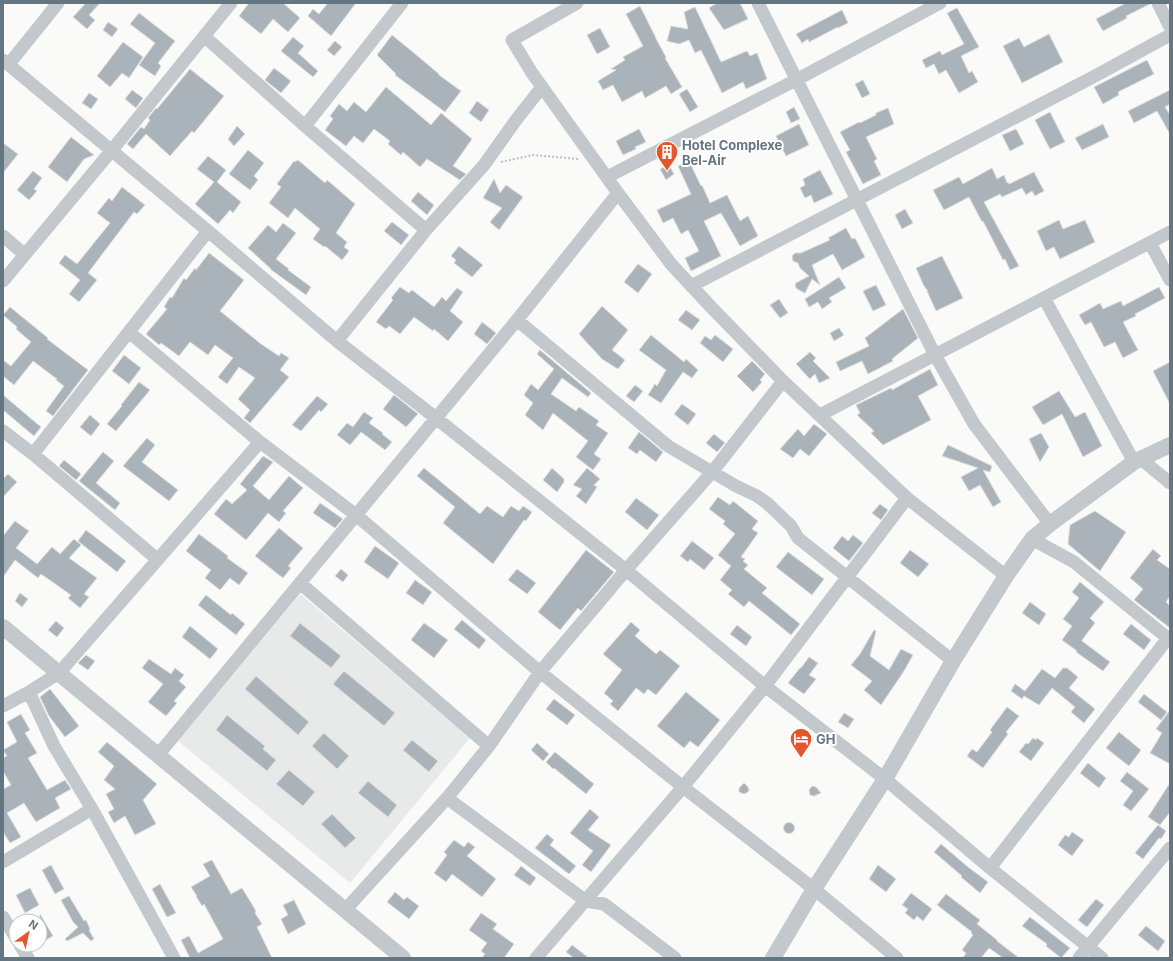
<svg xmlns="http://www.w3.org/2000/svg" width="1173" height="961" viewBox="0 0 1173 961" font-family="Inter,sans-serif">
<rect width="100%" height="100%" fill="#fafaf8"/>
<path fill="#e8e9e9" d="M300,594L470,738L350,883L178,741Z"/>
<path fill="#aab3b9" stroke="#dcdcda" d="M86,3H100L89,15L95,20L87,29L73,17Z
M249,3H283L300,18L288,32L273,19L261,34L239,16Z
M328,3H356L331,36L308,16L313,9L319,14Z
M717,3H740L748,19L724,30L709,8Z
M1126,3H1150V4L1126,16L1127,18L1103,31L1096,19Z
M640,6L656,38L655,37L666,57L665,58L682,87L671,94L666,86L645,98L642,91L622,102L613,85L603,90L598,81L616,70L611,69L625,60L623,57L643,46L626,14Z
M695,7L721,62L747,51L750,56L757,53L767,79L746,89L743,82L722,93L701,50L695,53L689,40L679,44L667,41L671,26L688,29L684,12Z
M957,8L979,47L961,56L969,73L972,71L978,82L959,93L946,70L939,74L934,64L926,68L922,60L940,51L942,55L964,44L947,13Z
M842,10L848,23L838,28V27L809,42L808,39L802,43L796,34Z
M139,13L175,41L158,63L161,66L155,76L139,65L155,43L130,24Z
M108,22L118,29L112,37L103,30Z
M600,28L610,47L597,54L587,35Z
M1049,34L1063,62L1022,83L1003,46L1019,38L1024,47Z
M392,35L414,53L439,74V75L461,91L445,112L395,75L396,74L377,55Z
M293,37L304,46L298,53L318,71L313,77L281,51Z
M335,41L342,47L334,56L327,50Z
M123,42L143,57L129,78L122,73L110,87L97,76Z
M1147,60L1154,74L1118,92L1119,95L1103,104L1094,87Z
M274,68L291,81L281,93L265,80Z
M190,69L224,96L194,133L192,131L170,156L146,134L133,149L127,144L141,127L144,129L150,120L148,118L156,108L157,109Z
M863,80L870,94L862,98L855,84Z
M386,87L431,125L441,113L472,139L453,166L466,174L460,180L427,159L420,167L403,152L401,155L388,144L390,141L374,129L363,143L354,136L346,146L325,130L333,119L330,116L339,104L347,111L354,102L366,112Z
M687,89L698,107L690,112L679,94Z
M132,90L143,98L136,108L125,99Z
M1170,90V104L1165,107L1170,115V134L1157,111L1134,123L1128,111Z
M89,93L98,99L91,109L82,103Z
M477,101L489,110L481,122L469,113Z
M794,107L800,119L791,123L786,112Z
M888,108L894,124L866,137L877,159L874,161L881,175L863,184L846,152L850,150L840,132L859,122L860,123L876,115V113Z
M1050,112L1065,142L1050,149L1035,120Z
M799,124L809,145L786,156L776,136Z
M1103,124L1109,137L1082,150L1075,138Z
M237,126L245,134L234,146L228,139Z
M639,129L646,142L635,147L636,149L623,155L616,141Z
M1016,129L1024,144L1010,151L1002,135Z
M71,137L94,155L84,159L67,182L48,167Z
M3,143L18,154L3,173Z
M248,150L264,163L254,176L258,180L250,190L229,174Z
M208,156L226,170L217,182L241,202L233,213L230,210L218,224L195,204L214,182L197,169Z
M298,160L325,183L327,180L355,204L336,233L347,242L344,247L349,251L342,260L325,246L324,247L313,239L320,229L295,208L288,218L269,203L281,187L277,184L294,161L295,162Z
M689,161L701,186L702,185L710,203L727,195L740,221L748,216L758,236L740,246L721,213L704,221L721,256L691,271L685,258L699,251L688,230L681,234L673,218L663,223L657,210L691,194L678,166Z
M669,165L674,174L666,180L660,169Z
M992,168L997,179L1004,175L1007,183L1008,182L1009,184L1034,172L1044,191L1035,196L1032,191L1026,195L1022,188L1002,197L1000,194L984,202L1019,266L1010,270L1005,259L1003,260L983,221L982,222L969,197L944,210L933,190L959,177L963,184Z
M820,170L833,194L814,203L811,195L805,198L800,188L805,185L803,179Z
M33,171L42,178L34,189L37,191L29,200L17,190Z
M494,179L500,193L506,185L523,197L499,230L490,222L502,208L483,198Z
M122,187L145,205L137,214L134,212L88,273L97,280L79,302L69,294L80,280L59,263L65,255L77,264L110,223L97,213L109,198L112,201Z
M418,192L434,205L427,215L411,201Z
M905,209L913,223L902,229L895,215Z
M1059,220L1063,229L1085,220L1095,242L1060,259L1054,247L1046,251L1037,231Z
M392,222L409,235L401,245L384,231Z
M283,223L296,233L276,259L289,269L288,270L311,287L306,295L270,269H271L248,248L268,225L276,232Z
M846,228L852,239L855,238L865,257L842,270L833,254L812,265L820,285L812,279L805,293L797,289L795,286L796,283L809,276L800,268L798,263L793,261L792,256L795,253H801L830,240L828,238Z
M459,246L483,265L472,277L454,263L456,260L451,256Z
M209,253L244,280L220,311L261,344L279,356L281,353L289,358L280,370L289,377L250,423L244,418L250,410L238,399L255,378L239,367L227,384L218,377L233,358L215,345L208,355L190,342L179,356L161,343L159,345L146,334L167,309L164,307L170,297L172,298L184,278L186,280L195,268L196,270Z
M942,256L963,298L936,311L927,291H928L924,286L916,268Z
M638,264L652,274L638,293L624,282Z
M839,277L846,288L829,298L832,302L822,309L818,302L809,307L805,299Z
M876,285L886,305L873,311L863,291Z
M400,287L409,293L412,290L434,307L442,297L446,301L457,288L463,292L450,311L463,322L448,341L434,329L433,331L414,317L400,334L389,326L386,329L376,322L393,300L391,298Z
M1159,287L1165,298L1135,314L1136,316L1123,322L1138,350L1123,358L1115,342L1104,347L1091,322L1085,325L1079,315L1100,303L1103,309L1121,301L1123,306Z
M779,299L788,313L780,318L770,305Z
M602,306L628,330L612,350L625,360L618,369L602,359L579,334Z
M10,307L48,338L47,339L88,370L53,416L46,411L64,386L56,380L57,379L33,361L14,385L3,376V360L11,366L31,342L16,329L17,327L3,315Z
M903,309L918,338L892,359L893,361L868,374L862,361L840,371L836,362L869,346L865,338Z
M686,310L700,320L692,330L678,320Z
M482,322L496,333L487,344L474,334Z
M839,328L844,335L834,341L830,333Z
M651,335L684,362L686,359L698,370L692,378L683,372L661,403L648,395L655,384L657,386L666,370L639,350Z
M715,335L733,349L723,362L700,343L705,336L711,340Z
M540,350L591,393L588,397L562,378L551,394L576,411L579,407L599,421L596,425L608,433L594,454L601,459L593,470L576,457L588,441L553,413L543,430L525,415L533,403L524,395L531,384L538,390L554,369L537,354Z
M810,352L816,358L813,361L830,378L819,383L815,374L810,379L796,364Z
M124,355L141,368L129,384L112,371Z
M752,361L765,374L760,380L762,382L753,392L737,376Z
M1170,362V404L1153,371Z
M930,369L938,385L918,396L931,420L883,445L871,433L874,431L857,415L860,413L856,405L891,388L892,390Z
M139,382L150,390L116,431L107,424L122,406L121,405Z
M635,385L643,391L634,402L626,396Z
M1059,391L1075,417L1085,412L1102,446L1083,457L1062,414L1043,425L1032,407Z
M3,395L41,427L34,436L3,410Z
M394,395L418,414L406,427L383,409Z
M317,396L328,404L321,412L319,410L301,431L292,425Z
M682,404L696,414L688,425L674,414Z
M364,412L373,418L369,423L383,433L382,434L392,442L385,450L361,432L350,445L337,435L347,423L353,427Z
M90,415L100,424L91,436L80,427Z
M814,424L827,434L809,456L800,449L793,458L780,449L798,429L804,436Z
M639,432L663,452L656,462L640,450L637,454L628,448Z
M1041,433L1049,447L1040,462L1029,439Z
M714,434L725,443L717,452L706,443Z
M147,438L155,445L142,462L178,490L169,501L123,466Z
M948,445L992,466L990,472L983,470L1001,502L993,507L980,485L969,491L961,477L978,468L942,456Z
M103,452L114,461L96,483L120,503L115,510L79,481Z
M263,456L273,462L253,486L269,500L289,476L303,488L283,511L286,513L279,522L268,513L246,540L214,514L226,499L232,504L247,490L240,484Z
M64,460L81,474L76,480L59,466Z
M424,468L480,514L487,506L503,517L511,506L519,511L523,506L532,512L526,521L524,520L493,564L443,523L455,507L417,476Z
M552,468L564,479V482L557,492L543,480Z
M587,468L600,479L594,485L597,487L586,504L576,496L582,489L573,485Z
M8,474L17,482L3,497V479Z
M718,497L730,505L733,501L758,521L752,529L758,533L741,557L745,559L743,561L748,565L744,569L767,588L762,593L800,624L791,635L749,601L744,607L728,594L732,590L720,580L731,566L718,555L735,534L723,524L725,521L709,509Z
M636,498L659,515L647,530L625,512Z
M320,503L343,519L335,528L313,513Z
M880,504L888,510L881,520L872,513Z
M1095,511L1126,532L1100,571L1068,544L1070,525Z
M15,521L29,531L16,548L37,564L52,547L60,554L74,539L81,545L69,558L97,578L84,594L89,597L80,608L68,598L71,595L41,574L38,578L15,560L3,577V536Z
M279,528L303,548L288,566L291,568L283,578L255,556Z
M86,530L126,561L117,572L78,541Z
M199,534L228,556L227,558L248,573L239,585L230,578L220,590L205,578L211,570L186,551Z
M853,535L863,543L849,561L833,548L842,536L848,541Z
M692,541L714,558L704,570L690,559L688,562L680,556Z
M375,546L399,563L388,579L364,562Z
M1153,549L1161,556L1157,560L1170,569V596L1166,602L1170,606V628L1134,600L1143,589L1130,578Z
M586,550L614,572L581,611L578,608L560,630L538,612Z
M910,550L929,564L918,577L900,563Z
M788,552L824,579L812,595L776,567Z
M341,569L348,575L343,582L335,576Z
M517,569L536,583L527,594L508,580Z
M415,580L432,592L423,605L406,593Z
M1080,582L1104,602L1090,618L1095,623L1082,640V641L1110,662L1103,671L1076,652L1077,651L1062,640L1072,626L1063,619L1079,598L1072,592Z
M20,593L28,599L22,607L15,601Z
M206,595L231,615L232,613L245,624L236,635L198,605Z
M1030,602L1046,614L1039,625L1022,613Z
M462,620L486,640L479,649L454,629Z
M56,621L64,628L57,637L48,630Z
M631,622L640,630L635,636L656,654L660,650L680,666L656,695L648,689L644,694L636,688L618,711L610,704L613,701L604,693L622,670L603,654Z
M300,623L341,656L331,668L290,636Z
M424,623L448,640L434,658L411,640Z
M1131,624L1151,640L1144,650L1123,634Z
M737,625L752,637L746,646L730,634Z
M190,626L218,649L210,659L182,637Z
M874,630L876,631L870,656L889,670L901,649L913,655L904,671L881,705L864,690L872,681L851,665L860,654Z
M86,655L95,661L88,670L78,663Z
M809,657L818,663L809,675L816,679L804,694L788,683L800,668H801Z
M149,659L171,674L175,668L184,675L179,681L186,687L174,701L177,703L166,716L148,702L163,684L142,668Z
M1063,668H1067L1078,677L1069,688L1095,709L1084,723L1071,712L1075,707L1052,688L1039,705L1024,696L1022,699L1011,691L1015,684L1025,691L1042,669L1055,678Z
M344,671L395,713L384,726L333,684Z
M256,676L309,722L298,735L245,689Z
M50,689L79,726L65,737L49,716L40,697Z
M686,692L720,720L698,747L690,741L684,748L657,726Z
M1144,694L1167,712L1161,720L1138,702Z
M554,699L575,715L567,725L546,709Z
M1007,707L1019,716L1006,732L1008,734L983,768L967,756L972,749L977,752L992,732L990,730Z
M1170,710V764L1150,753L1162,733L1156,729Z
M844,713L854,719L848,728L838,722Z
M21,714L30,730L25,733L37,753L28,758L47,790L65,780L71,789L55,798L60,808L36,822L24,803L7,813L21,837L10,843L3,832V789L11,785L3,771V758L7,756L3,750L17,742L7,722Z
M227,715L265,746L263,749L276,760L267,771L216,730Z
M1119,732L1141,750L1129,766L1106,748Z
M324,733L349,756L337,769L312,746Z
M1033,738L1036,740L1037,738L1044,743L1031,761L1019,752L1026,743L1028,744Z
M412,740L438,761L429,772L403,750Z
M107,742L157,784L143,800L156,824L135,835L125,816L114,823L108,812L114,809L106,794L115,789L104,780L114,766L98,752Z
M537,743L549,754L543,761L531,750Z
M555,752L594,784L586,794L554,768L553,769L546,762Z
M1088,763L1106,778L1099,788L1080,773Z
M289,770L315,792L303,806L276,784Z
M1127,772L1149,789L1131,811L1123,805L1133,791L1120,781Z
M368,781L397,805L388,817L358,793Z
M744,783L748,787L749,790L748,792L744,794L739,792V789L740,787Z
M1170,783V812L1160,825L1148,817Z
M812,786L816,787L821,793L814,796L810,795L809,790Z
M590,809L599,817L588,830L611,845L591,872L582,865L593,851L570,833Z
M332,814L356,838L345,848L321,824Z
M783.5 828a5.5 5.5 0 1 1 11 0a5.5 5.5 0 1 1-11 0Z
M1158,825L1166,831L1161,839L1159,838L1143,859L1135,853Z
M1072,832L1084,840L1072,856L1058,845L1065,835L1069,837Z
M547,834L554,840L550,845L576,866L569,874L535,848Z
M454,840L464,847L468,842L475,847L467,856L496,879L482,897L452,874L446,882L434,873L447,855L444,852Z
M941,844L968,867L988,882L980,893L961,877L962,876L934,852Z
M212,860L231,894L242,888L256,911L255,913L262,924L257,927L272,958H190L181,940L189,936L198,953L223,939L204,904L202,906L196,896H197L191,887L210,876L203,864Z
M51,865L64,889L55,894L42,870Z
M878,865L896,879L886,892L869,879Z
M521,866L536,878L530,886L514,875Z
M160,884L176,913L167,917L152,889Z
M30,888L39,905L25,913L16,895Z
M395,892L404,900L407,897L419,906L409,919L387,902Z
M911,893L932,909L923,921L917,916L914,920L905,913L908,909L902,905Z
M946,894L980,920L977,924L997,940V941L1019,958H1003L989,948L981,958H963L966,953L962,950L973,935L971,933L972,932L937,905Z
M69,896L84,921L86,920L90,929L89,930L94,939L91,941L83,933L67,941L65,939L78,927L73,922L61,900Z
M1096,899L1104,905L1087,927L1078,920Z
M294,900L306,924L288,934L281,919L288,915L283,905Z
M481,913L497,924L493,929L514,944L504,958H482L485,954L481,951L487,943L469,930Z
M40,914L53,936L44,941L40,935Z
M1030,917L1070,948L1061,958L1046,946L1047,944L1022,926Z
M1146,926L1165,941L1158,951L1138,935Z
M572,945L589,958H574L566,952Z"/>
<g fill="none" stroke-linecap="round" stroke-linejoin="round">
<path stroke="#bbbfc2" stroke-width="2" stroke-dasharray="2 2" stroke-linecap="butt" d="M501,162L533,155L579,159"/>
<path stroke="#c3c8cc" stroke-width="13" d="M577,3L512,40L532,73L618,193L671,264L712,308L783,381L907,498L1006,576
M758,3L935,355L974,424L1050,524
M1158,3L1170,27
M204,36L305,126L426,230
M3,60L208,231L337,341L436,418L626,570L765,686L885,779L990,868L1102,958
M9,64L58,3
M305,126L402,3
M607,177L796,80L940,3
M3,236L25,255
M1150,243L1170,280
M3,281L112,150L231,3
M691,286L1095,76L1170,35
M1044,298L1134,462
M517,320L668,446L736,486L757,496L767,503L791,526L798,538L953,661
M129,332L260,442L356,515L540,672L683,787L814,889L897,958
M337,341L426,230L484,165L516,120L542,87
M820,415L1170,232
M3,431L33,454L157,559
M33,454L208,231
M1141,459L1170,483
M1032,539L1074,562L1170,640
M300,583L489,746
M29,692L54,746L92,809L174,958
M3,706L29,692L59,673L260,442
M158,755L517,320L618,193
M447,798L586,901L604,904L675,958
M3,862L92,809
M990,868L1168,638
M345,910L447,798L489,746L540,672L626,570L713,471L783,381
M3,917L16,938
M20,945L28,958
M536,958L683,787L765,686L907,498
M1079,958L1170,848"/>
<path stroke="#c3c8cc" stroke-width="16" d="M3,627L403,958
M773,958L814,889L885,779L953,661L1006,576L1032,539L1050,524L1134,462L1170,445"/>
</g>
<defs>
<g id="building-pin" transform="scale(1.15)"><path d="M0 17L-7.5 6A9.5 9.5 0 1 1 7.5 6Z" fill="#e4572e" stroke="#fff"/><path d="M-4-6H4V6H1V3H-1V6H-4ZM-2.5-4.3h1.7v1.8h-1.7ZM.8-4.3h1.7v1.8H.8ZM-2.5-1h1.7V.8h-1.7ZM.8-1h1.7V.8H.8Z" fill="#fff"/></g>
<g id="hotel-pin" transform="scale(1.15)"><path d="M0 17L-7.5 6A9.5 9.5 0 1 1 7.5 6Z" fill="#e4572e" stroke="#fff"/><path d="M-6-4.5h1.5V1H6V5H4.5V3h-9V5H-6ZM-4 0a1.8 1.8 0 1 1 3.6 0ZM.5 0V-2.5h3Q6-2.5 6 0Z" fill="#fff"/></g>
</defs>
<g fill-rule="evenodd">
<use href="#building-pin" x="667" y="152"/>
<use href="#hotel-pin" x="801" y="739"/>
</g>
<g text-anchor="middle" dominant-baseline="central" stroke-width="4" stroke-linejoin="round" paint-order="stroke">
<g font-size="13" font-weight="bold" fill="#657683" stroke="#fff" text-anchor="start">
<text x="682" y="145">Hotel Complexe<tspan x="682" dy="15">Bel-Air</tspan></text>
<text x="816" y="739">GH</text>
</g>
</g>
<rect width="1173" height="961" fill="none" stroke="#657683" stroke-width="8"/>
<g transform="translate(28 933) rotate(33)"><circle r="19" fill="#ffffff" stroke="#c1c8cd"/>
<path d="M0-3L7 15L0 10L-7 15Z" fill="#e4572e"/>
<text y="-6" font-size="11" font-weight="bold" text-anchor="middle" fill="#657683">N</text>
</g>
</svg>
